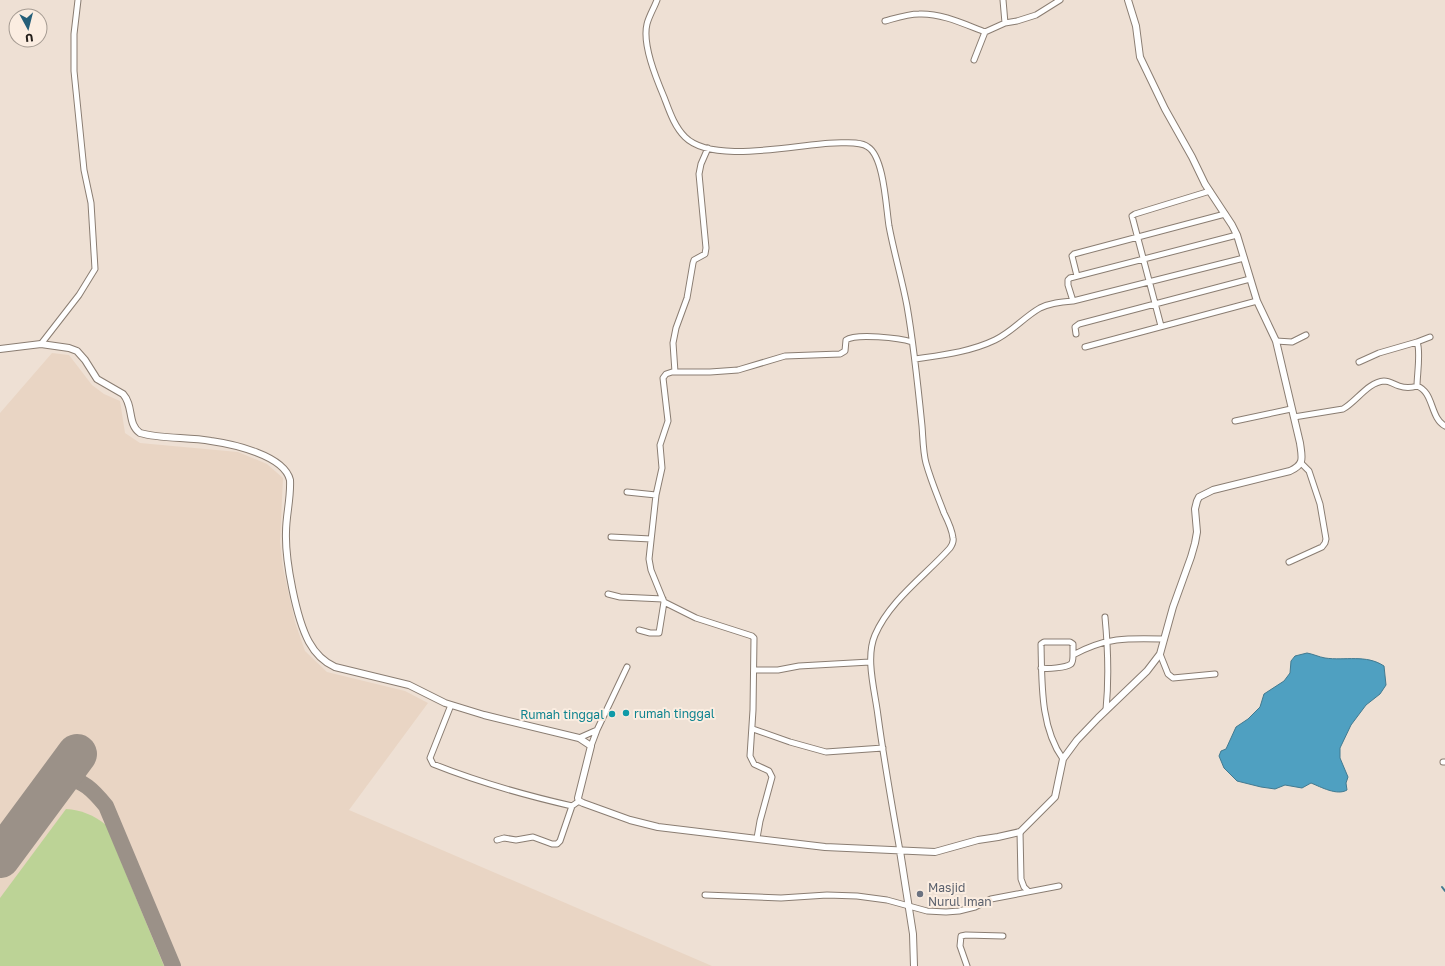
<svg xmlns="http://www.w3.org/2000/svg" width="1445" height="966" viewBox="0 0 1445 966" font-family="'Golos Text',sans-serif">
<rect width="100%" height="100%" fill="#eee0d4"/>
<path fill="#e9d5c4" d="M52,353L69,355L92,385L104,394L120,401L125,433L140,443L238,452L267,464L283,478L280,542L283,568L295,622L305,651L327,672L405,691L428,703L349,810L712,966H0V413Z"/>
<path fill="#bcd396" d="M66,809C81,810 94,815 106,825L164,966H0V898Z"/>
<path fill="#4fa0c1" stroke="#427a90" d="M1307,653C1313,654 1319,657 1325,658C1345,661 1366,654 1384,666L1386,685L1380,694L1366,705L1351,725L1340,748V758L1348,777L1346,783L1347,790C1337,796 1321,787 1311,783L1302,788L1285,785L1275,789L1261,787L1237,781L1224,768L1219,756L1221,751L1226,749L1236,727L1248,719L1260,707L1264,694L1284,681L1290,673L1291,661L1295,656Z"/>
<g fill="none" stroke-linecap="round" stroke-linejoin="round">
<path stroke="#427a90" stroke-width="2" d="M1442,887L1445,891"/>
<path stroke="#9b9188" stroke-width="16" d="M46,796C50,791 56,784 62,781C80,774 97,795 106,806L173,966"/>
<path stroke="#9b9188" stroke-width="40" d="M0,858L77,754"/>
<g stroke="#8a7d72" stroke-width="7">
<path id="minor" d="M657,0C654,8 649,16 647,24C642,44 656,78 664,97C669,110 674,126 685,137C713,165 797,144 835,143C845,143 860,141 868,147C884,157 886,207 889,226C894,253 902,279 907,306C914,346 918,386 922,426C923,438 923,452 926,463C931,481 938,497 944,513C948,521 952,529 953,538C954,542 952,545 950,548C925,576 890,600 875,635C865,658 875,691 878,716C884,761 892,806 900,851
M885,21C896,18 908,14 919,14C941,13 964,24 985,32
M1005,23L1017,21L1036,15L1060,0
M974,60L985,32L1005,23L1003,0
M1077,276L1072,256L1074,254L1225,214
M1073,301L1068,285V280L1070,278L1237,235
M1161,326L1132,216L1135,214L1210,191
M1076,334L1075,327L1079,324L1250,279
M1276,341L1292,342L1306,335
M1417,342L1430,337
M41,344L79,295L95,269L91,203L84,170L74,71V34L78,0
M1085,347L1257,301
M915,359C942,355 970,352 995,340C1012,332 1024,317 1040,308C1050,303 1061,302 1073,301L1244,258
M675,372L673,343L676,328L687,298L693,263L694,260L705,254L706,248L699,174L701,164L708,148
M1417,386C1434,392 1430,418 1445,426
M1294,417L1343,409C1356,402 1368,382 1384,381C1390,381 1393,384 1399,386C1405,388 1411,388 1417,386C1417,375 1421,351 1417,342L1379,353L1359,362
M1235,421L1291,409
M627,492L656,495
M611,537L651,539
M1289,562L1322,547L1325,543L1326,539L1320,504L1309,471L1301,463
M608,594L620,597L663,599
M1105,617C1108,648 1109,679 1106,710
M639,630L650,633H659L664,602
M1160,654L1168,674L1173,678L1215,674
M1041,668C1047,669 1066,668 1071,664C1073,662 1073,657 1073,655C1106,637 1128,638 1164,639
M755,670H778L799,666L870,662
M451,705L430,758L433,764C478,782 524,795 572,806
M753,729L790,742L826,752L883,748
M579,738L597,730L627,667
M591,746L597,730
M1063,759C1040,727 1042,682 1041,644L1044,642H1070L1073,644V655
M1443,762H1445
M1020,832L1021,879L1024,887L1028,891
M757,838L760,821L772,777L769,771L754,764L750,756L753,710L754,638L752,636L696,618L664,602L651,570L649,559L656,495L662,468L660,445L668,421L663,378L666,374L672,372H710L738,370L785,356L840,354L845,351L846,340C856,333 900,338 912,342
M497,840L504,838L516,840L533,837L552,844H557L560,841L572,806L579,801
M705,895L781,898L827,895L857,896L887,900L927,911L946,912L959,911L975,907L991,899L1059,886
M967,966L960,946L961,936L966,935L1003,936"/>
</g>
<g stroke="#8a7d72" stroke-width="8">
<path id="tertiary" d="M0,349L41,344L69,348L77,351L85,360L97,379L123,394C134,406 127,424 140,433C161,439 188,437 211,441C232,444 284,455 290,480C291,498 286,515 286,532C285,560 296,618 309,642C315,653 324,662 335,667L409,685L445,703L484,715L579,738L591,746L578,798L579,801L583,803L630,820L658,827L825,847L935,852L978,840L998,837L1020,832L1055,797L1063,759L1077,740L1098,718L1147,671L1160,654L1173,607L1191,557L1195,543L1197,532L1195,509L1197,501L1199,497L1213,490L1290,471C1305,464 1302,458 1300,443L1276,341L1257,301L1237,235L1232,225L1205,184L1192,157L1165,109L1140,57L1136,26L1128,0
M900,851L913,934L914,966"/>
</g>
<use href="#minor" stroke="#fff" stroke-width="5"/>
<use href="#tertiary" stroke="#fff" stroke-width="6"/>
</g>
<g fill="#0f9aa8" stroke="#fbede1" stroke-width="1.5">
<circle cx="626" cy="713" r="4"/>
<circle cx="612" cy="714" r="4"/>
</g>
<circle fill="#6b7280" stroke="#fbede1" stroke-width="1.5" cx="920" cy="894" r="4"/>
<g text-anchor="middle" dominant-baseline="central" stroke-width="4" stroke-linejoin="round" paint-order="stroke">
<g font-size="12" fill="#0d838f" stroke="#fbede1" text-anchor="start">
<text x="634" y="713">rumah tinggal</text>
<text x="604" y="714" text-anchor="end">Rumah tinggal</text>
</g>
<g font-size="12" fill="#5b616d" stroke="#fbede1" text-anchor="start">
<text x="928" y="887">Masjid<tspan x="928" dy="14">Nurul Iman</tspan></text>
</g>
</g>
<g transform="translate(28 28) rotate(173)"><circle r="19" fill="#fbede1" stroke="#a59b92"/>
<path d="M0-3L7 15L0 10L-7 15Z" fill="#265f79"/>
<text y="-6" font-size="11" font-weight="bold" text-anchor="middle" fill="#25201c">U</text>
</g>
</svg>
